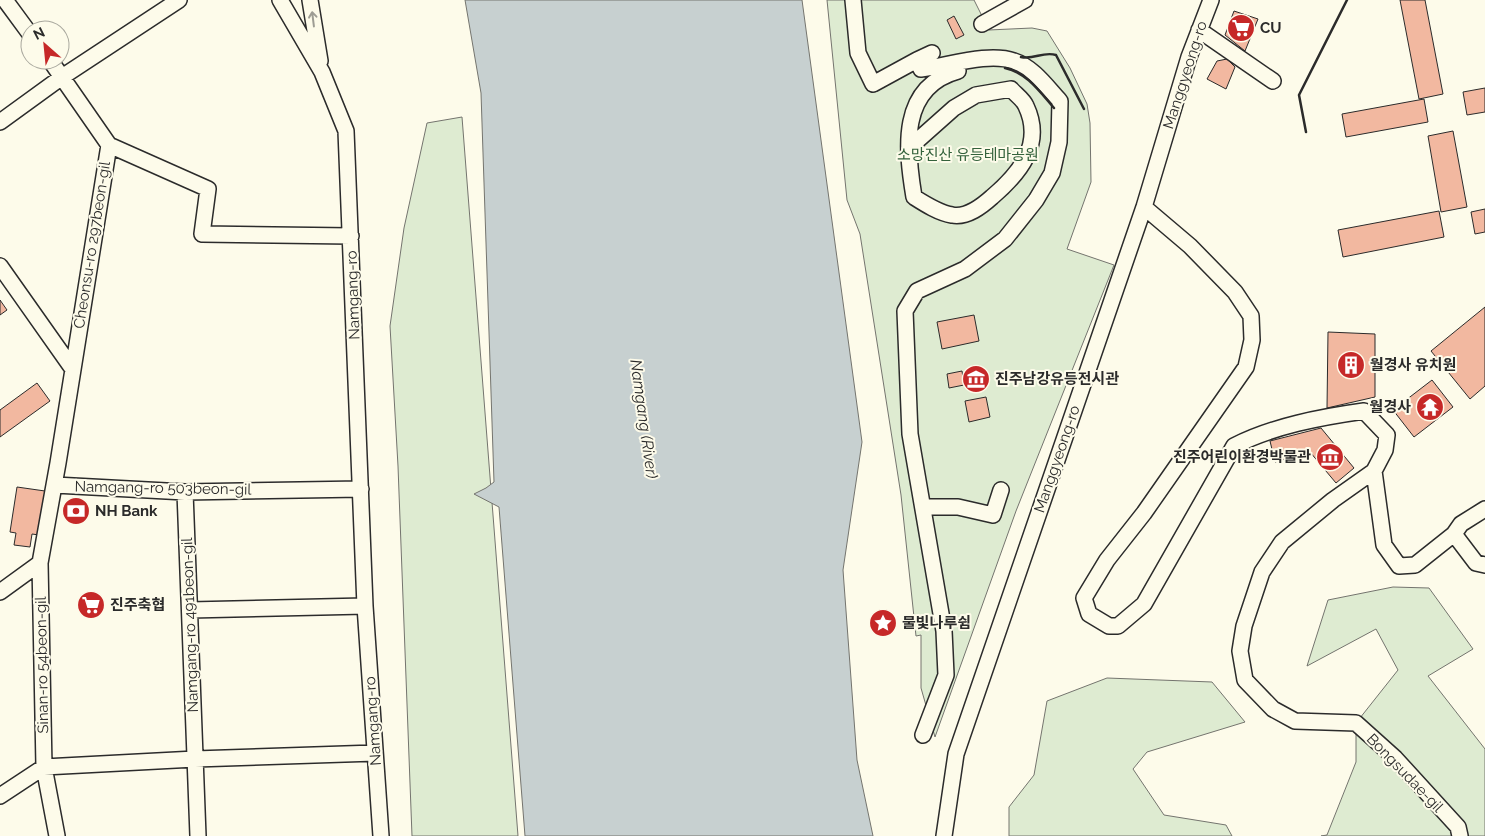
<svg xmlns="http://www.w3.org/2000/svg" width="1485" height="836" viewBox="0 0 1485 836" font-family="Raleway,'Noto Sans KR',sans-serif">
<rect width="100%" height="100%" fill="#fdfbea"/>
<path fill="#deebd1" stroke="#74746e" d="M827,0H974L989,30L1032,28L1047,31L1070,68L1087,104L1090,123L1091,182L1067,249L1114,265L1016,511L935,737L921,688V635L916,636L901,495L860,234L847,200Z
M462,117L518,836H412L398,466L390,326L404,228L427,123Z
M1393,587L1429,588L1473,649L1428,676L1485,749V836H1321L1327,835L1356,762V723L1398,670L1376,629L1307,666L1328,600Z
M1107,678L1212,682L1245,722L1147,752L1133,769L1164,815L1226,825L1232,836H1009V807L1034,775L1047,701Z"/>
<path fill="#c7d0d0" stroke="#74746e" d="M465,0H802L862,442L843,570L857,760L873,836H525L499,507L474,494L486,488L494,482L481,93Z"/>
<path fill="#f2b8a0" stroke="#2b2b2b" d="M1400,0H1425L1443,94L1419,99Z
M1234,11L1258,19L1245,51L1225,35Z
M954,16L964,35L956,39L947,20Z
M1227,59L1235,67L1226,89L1207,79L1217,61Z
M1485,88V112L1467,115L1463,92Z
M1424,99L1428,122L1346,137L1342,114Z
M1453,131L1467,207L1441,212L1428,136Z
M1485,209V232L1475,234L1471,212Z
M1439,211L1444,237L1343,257L1338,230Z
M0,300L7,310L0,315Z
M1485,307V386L1470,399L1431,351Z
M974,315L979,341L942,349L937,322Z
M1328,332L1375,334V397L1327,408Z
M962,371L964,385L949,388L947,374Z
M1432,380L1453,407L1414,437L1393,410Z
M37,383L50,401L0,437V410Z
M986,397L990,417L969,422L965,401Z
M1321,428L1354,468L1336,483L1310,452L1275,462L1270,441Z
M17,487L45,491L39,535L32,534L30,547L14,545L16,533L10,532Z"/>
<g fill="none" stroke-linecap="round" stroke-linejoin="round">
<g stroke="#2b2b2b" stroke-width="18">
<path id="minor" d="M5,0L30,34
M280,0L322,72L346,131L365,606L381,836
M310,0L320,61
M853,0L858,53L873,84L917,60L921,69C948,66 988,52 1014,61C1033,67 1047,87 1060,101L1059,142L1052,173L1036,200L1005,239L965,269L917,291L905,311L910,434L944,631L946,675L923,735
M982,24L1025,0
M1199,30L1273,81
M917,60L932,53
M0,122L62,77L179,0
M109,145L208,189L202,234L351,236
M909,148L954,108L976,95L1011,89C1015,94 1023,99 1026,106C1044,144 1020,173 992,197C982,206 967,218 952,215C939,213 925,204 914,197C906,149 899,87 958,71
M1144,207L1190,246L1235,292L1251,316L1252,340L1246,367L1144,513L1107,560L1084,598L1089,614L1109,626H1118L1144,604L1234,446C1273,426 1321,417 1364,411L1387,435L1385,450L1374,471L1333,500L1282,542L1262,572L1244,626L1240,651L1245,680L1273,709L1295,721L1356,723L1395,758L1458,827L1460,836
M0,266L72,368
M1374,471L1384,545L1399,566L1415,565L1454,534L1461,524L1485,509
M55,485L185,492L361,489
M185,492L198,836
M924,507H958L993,515L1001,490
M1454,534L1476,563L1485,565
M40,563L44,767L57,836
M0,592L40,563L58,463L109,145L50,60
M190,610L365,606
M44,767L195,759L375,753
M0,796L44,767
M944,836L956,754L1144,207L1189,57L1211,0"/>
</g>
<use href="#minor" stroke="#fdfbea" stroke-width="15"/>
<path stroke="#2b2b2b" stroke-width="2.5" d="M1021,57C1034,60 1043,51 1056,55L1084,109
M1005,68C1026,72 1040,92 1054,108
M1306,132L1299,95L1347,0"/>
</g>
<defs><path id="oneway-shaft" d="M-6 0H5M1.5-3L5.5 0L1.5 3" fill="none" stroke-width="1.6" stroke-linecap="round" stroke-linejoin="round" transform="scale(1.25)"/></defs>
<use stroke="#9e9d94" href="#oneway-shaft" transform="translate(313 19) rotate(-97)"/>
<defs>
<g id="supermarket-disc" transform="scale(1.4375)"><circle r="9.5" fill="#c62828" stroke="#fdfbea"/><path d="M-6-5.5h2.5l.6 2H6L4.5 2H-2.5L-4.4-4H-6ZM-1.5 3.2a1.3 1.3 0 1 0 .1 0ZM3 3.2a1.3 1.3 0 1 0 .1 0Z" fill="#fff"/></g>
<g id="building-disc" transform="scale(1.4375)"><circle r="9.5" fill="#c62828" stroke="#fdfbea"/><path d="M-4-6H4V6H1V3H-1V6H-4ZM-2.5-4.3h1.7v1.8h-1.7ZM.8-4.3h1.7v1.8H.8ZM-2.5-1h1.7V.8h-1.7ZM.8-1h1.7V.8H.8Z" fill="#fff"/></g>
<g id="museum-disc" transform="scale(1.4375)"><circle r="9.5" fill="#c62828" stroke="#fdfbea"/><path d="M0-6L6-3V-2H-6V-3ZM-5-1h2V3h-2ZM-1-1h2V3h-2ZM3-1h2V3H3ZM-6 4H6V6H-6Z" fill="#fff"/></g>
<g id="temple-disc" transform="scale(1.4375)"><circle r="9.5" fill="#c62828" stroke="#fdfbea"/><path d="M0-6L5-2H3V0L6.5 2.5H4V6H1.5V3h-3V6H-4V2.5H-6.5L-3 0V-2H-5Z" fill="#fff"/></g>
<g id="bank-disc" transform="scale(1.4375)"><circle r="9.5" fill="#c62828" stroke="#fdfbea"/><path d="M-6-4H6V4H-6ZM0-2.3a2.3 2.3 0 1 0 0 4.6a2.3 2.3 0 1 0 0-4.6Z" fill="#fff"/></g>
<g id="sight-disc" transform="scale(1.4375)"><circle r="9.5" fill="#c62828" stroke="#fdfbea"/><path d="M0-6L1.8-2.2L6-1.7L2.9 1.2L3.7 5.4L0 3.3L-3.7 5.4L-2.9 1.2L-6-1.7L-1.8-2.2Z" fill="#fff"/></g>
</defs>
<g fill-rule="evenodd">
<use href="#supermarket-disc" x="1241" y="28"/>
<use href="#building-disc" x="1351" y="365"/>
<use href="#museum-disc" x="976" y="379"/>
<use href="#temple-disc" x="1430" y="407"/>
<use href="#museum-disc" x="1330" y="457"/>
<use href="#bank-disc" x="76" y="511"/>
<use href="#supermarket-disc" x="91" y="605"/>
<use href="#sight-disc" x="883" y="623"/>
</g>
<g text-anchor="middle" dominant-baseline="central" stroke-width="4" stroke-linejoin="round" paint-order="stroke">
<g font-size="15" font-weight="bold" fill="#2b2b2b" stroke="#fdfbea" text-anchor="start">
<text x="1260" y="28">CU</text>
<text x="1370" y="365">월경사 유치원</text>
<text x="995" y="379">진주남강유등전시관</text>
<text x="1411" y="407" text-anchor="end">월경사</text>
<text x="1311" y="457" text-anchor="end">진주어린이환경박물관</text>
<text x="95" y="511">NH Bank</text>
<text x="110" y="605">진주축협</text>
<text x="902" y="623">물빛나루쉼</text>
</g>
<g font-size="15" fill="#2b2b2b" stroke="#fdfbea">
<text transform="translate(1185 75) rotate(-72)">Manggyeong-ro</text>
<text transform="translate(92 245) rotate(-81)">Cheonsu-ro 297beon-gil</text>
<text transform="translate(353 295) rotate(-92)">Namgang-ro</text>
<text transform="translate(1057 459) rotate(-71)">Manggyeong-ro</text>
<text transform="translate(163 488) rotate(1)">Namgang-ro 503beon-gil</text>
<text transform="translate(190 625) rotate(-92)">Namgang-ro 491beon-gil</text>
<text transform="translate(42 665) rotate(-91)">Sinan-ro 54beon-gil</text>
<text transform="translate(373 721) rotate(-94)">Namgang-ro</text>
<text transform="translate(1405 773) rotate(46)">Bongsudae-gil</text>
</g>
<g font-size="15" fill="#34623c" stroke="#fdfbea">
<text x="968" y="155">소망진산 유등테마공원</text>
</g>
<g font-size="16" font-style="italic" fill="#2b2b2b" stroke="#fdfbea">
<text transform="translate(644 419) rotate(82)">Namgang (River)</text>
</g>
</g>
<g transform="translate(45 45) rotate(333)"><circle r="24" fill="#fdfbea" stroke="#a9a89e"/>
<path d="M0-4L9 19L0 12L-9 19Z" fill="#c62828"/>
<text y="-8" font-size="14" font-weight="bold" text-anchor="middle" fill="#2b2b2b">N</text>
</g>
</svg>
